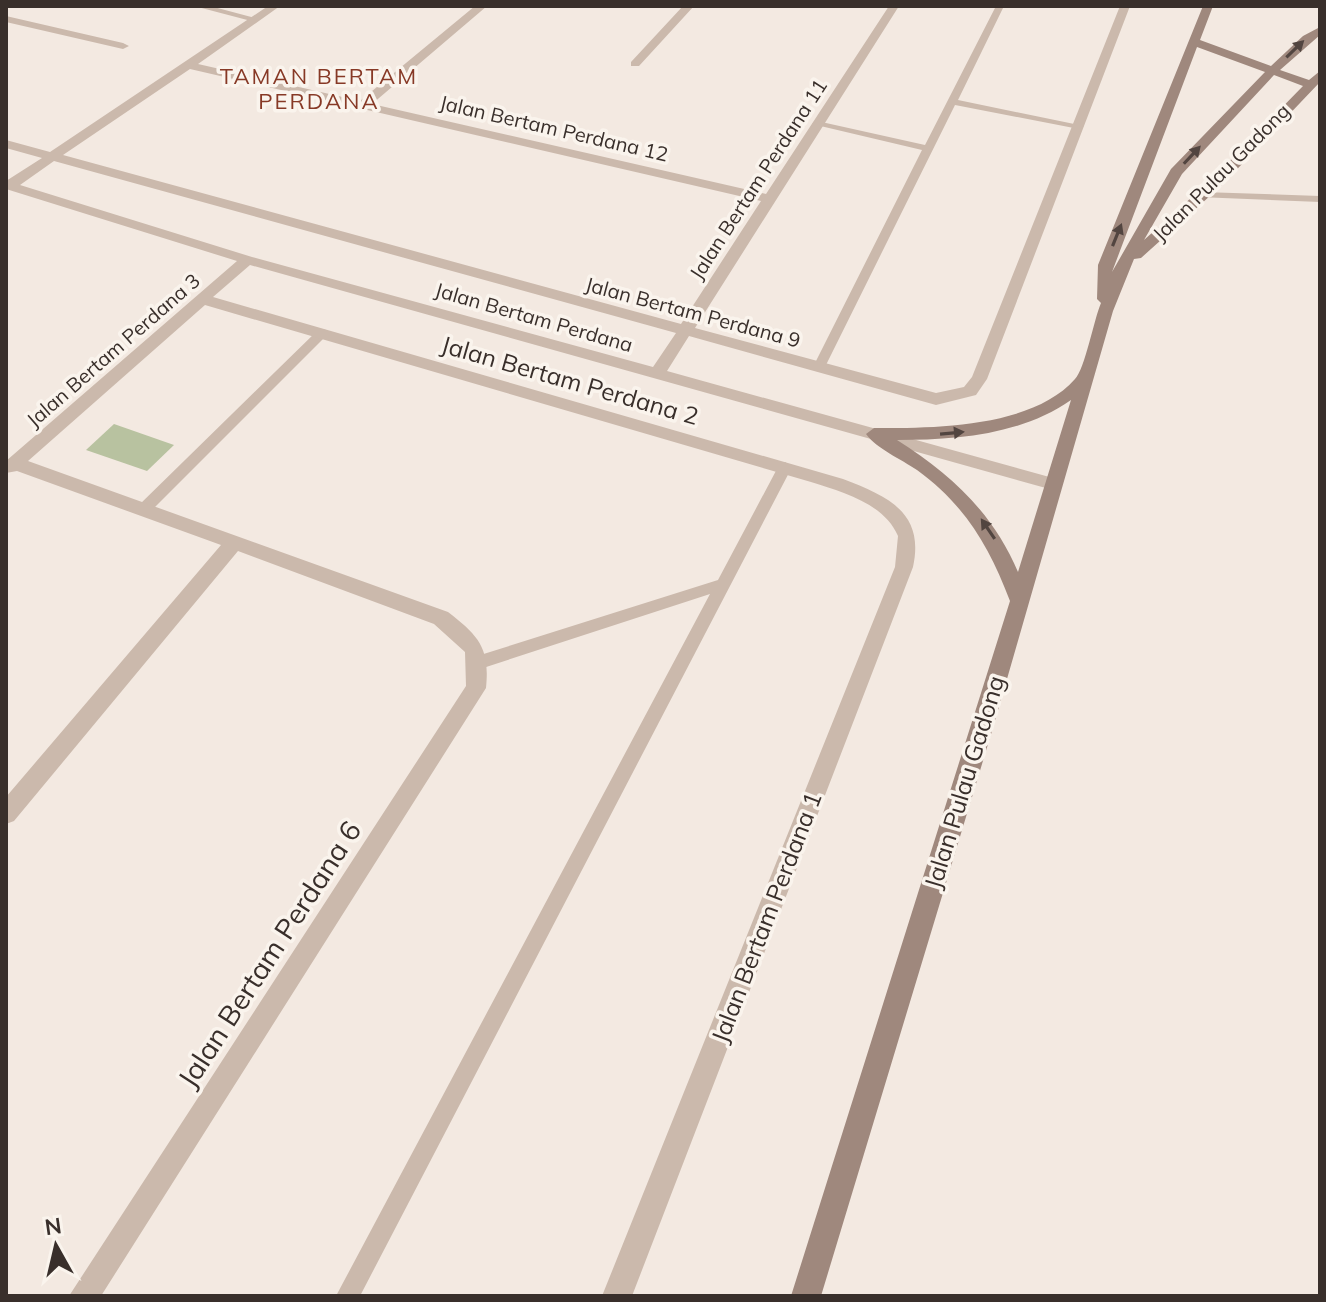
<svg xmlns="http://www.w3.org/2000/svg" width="1326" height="1302" viewBox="0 0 1326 1302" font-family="Mulish,sans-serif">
<rect width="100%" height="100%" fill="#f3e9e1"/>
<path fill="#b8c2a0" d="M114,424L174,445L147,471L86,450Z"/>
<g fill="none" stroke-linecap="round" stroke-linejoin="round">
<path fill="#cbb9ac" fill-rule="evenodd" d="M194,6H210L259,19L255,22Z
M996,6H1004L958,100L1084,126L1079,129L955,105L825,367L824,370H814L813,367L922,150L812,124L817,121L925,145Z
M1202,192L1320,196V202L1198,197L1197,195Z
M322,329L326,330V336L148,514H138L136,510L138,506L318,330Z
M785,462L792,467L360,1296H336L710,594L480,669L474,667L472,662L474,657L718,580L778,467Z"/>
<path fill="#cbb9ac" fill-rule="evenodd" d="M268,6H280L198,64L360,101L475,6H487L372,104L766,194L889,6H899L695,328L936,393L964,387L972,377L1120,6H1130L987,379L976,395L936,405L689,336L667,371L1053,478L1062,484L1059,489L1053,490L250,265L213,297L843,479C887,496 925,512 913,567L632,1296H602L895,567L898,536C884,503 842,492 811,482L205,305L28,461L448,612C479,636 490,648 486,688L101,1296H69L466,686L465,652L434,624L238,551L14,821L6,824V797L221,545L17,471L6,473V461L237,261L6,189V181L42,158L6,148V140L50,152ZM190,69L761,201L681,324L63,155ZM54,161L676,333L653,367L252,257L20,185Z
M683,6H694L639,66H631V62Z
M6,16L123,43L129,46L123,49L6,22Z"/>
<path fill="#9f887d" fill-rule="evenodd" d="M1203,6H1213L1200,40L1271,66L1303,36L1320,27V35L1280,70L1309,80L1320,71V82L1221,186L1141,258L1134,259L1113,311L992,731L821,1296H791L1010,601C989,546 965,505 917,470C901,459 877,449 866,434L874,428C933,428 1032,428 1075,379C1085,369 1094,319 1101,303L1097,299L1098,265ZM1197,47L1265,72L1171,169L1112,272ZM1274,75L1303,86L1211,180L1144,240L1182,174ZM1071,400L1018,572C993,513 951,474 897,440C956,440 1021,435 1071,400Z"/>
</g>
<defs><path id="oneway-solid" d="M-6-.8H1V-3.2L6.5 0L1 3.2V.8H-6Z" transform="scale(2)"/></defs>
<g fill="#524540">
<use href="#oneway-solid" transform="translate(1295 49) rotate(-44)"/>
<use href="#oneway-solid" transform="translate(1192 155) rotate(-47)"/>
<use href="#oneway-solid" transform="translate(1117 235) rotate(-68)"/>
<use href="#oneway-solid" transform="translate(952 433) rotate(-5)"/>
<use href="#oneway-solid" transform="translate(988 529) rotate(-124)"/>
</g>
<g text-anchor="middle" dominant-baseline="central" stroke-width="7" stroke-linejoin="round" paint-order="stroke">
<g font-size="20" fill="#392f2b" stroke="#faf4ed">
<text transform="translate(554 128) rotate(13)">Jalan Bertam Perdana 12</text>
<text transform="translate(1221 172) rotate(-45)">Jalan Pulau Gadong</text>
<text transform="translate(758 179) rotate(-57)">Jalan Bertam Perdana 11</text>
<text transform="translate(693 312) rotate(15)">Jalan Bertam Perdana 9</text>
<text transform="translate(534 317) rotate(16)">Jalan Bertam Perdana</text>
<text transform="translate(113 350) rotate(-41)">Jalan Bertam Perdana 3</text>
</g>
<g font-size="22" letter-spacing="2" fill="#873926" stroke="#faf4ed">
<text x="319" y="76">TAMAN BERTAM<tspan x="319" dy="25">PERDANA</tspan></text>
</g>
<g font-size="24" fill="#392f2b" stroke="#faf4ed">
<text transform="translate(570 380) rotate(16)">Jalan Bertam Perdana 2</text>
<text transform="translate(964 782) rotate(-73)">Jalan Pulau Gadong</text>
<text transform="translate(766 917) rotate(-69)">Jalan Bertam Perdana 1</text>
</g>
<g font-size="28" fill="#392f2b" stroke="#faf4ed">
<text transform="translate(269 954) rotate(-57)">Jalan Bertam Perdana 6</text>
</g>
</g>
<rect width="1326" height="1302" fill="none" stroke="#392f2b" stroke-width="16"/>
<g transform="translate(56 1246) rotate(352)" stroke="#faf4ed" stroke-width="6" paint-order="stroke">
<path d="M0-6L14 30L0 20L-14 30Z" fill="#392f2b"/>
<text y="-12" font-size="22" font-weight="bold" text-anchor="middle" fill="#392f2b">N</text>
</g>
</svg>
